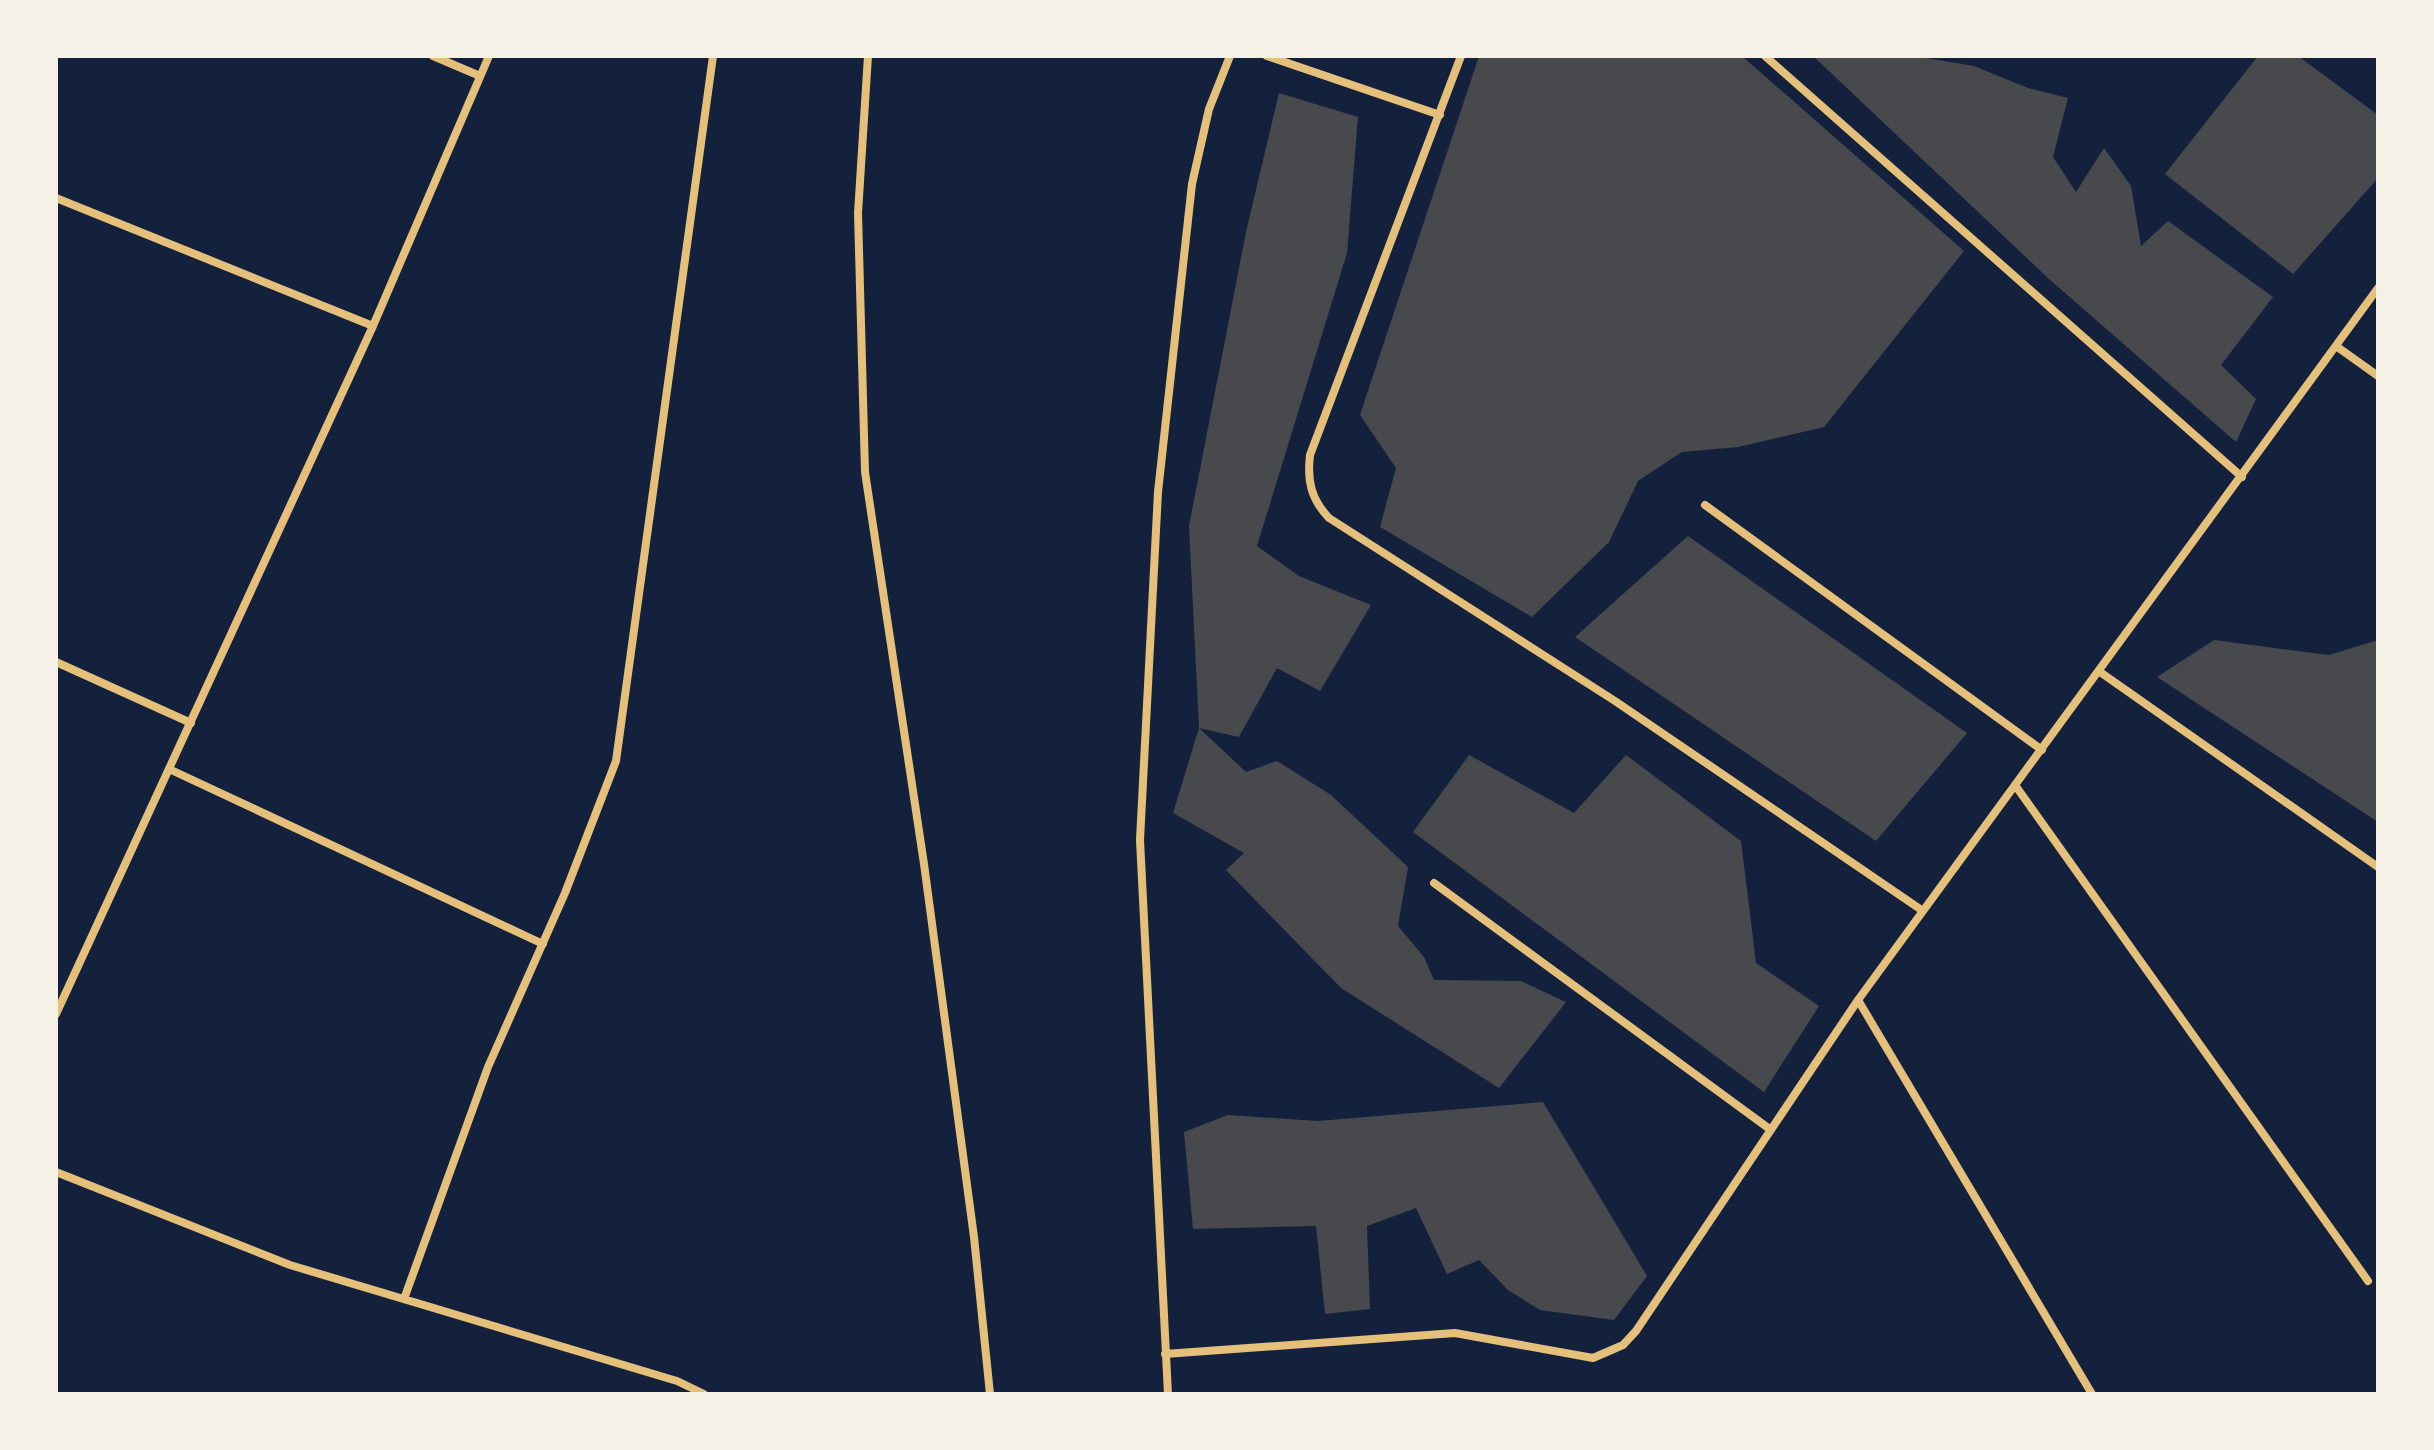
<svg xmlns="http://www.w3.org/2000/svg" width="2434" height="1450" viewBox="0 0 2434 1450" font-family="Raleway,sans-serif">
<rect width="100%" height="100%" fill="#14213d"/>
<path fill="#48494c" d="M1479,56H1742L1964,251L1824,427L1738,447L1682,452L1638,481L1609,542L1532,617L1380,527L1396,468L1360,415Z
M1813,56H1914L1974,66L2028,88L2068,98L2053,157L2076,192L2104,148L2131,186L2141,246L2168,221L2273,297L2221,365L2256,399L2236,442L2049,279Z
M2258,56H2298L2378,115V178L2293,274L2165,174Z
M1279,93L1358,117L1347,253L1257,546L1299,576L1371,605L1320,691L1277,668L1239,737L1199,728L1189,526L1246,232Z
M1688,536L1967,733L1876,841L1575,637Z
M2214,640L2329,655L2378,640V822L2157,677Z
M1199,728L1246,772L1277,761L1331,795L1408,867L1398,926L1424,957L1434,980L1521,981L1566,1002L1499,1088L1341,988L1226,870L1244,853L1173,813Z
M1469,755L1574,813L1626,755L1741,841L1756,963L1819,1006L1764,1092L1413,832Z
M1543,1102L1647,1276L1614,1320L1540,1310L1508,1290L1479,1260L1447,1274L1416,1208L1367,1226L1370,1309L1325,1314L1316,1226L1193,1229L1184,1132L1228,1115L1318,1121Z"/>
<g fill="none" stroke-linecap="round" stroke-linejoin="round">
<path stroke="#e5c07b" stroke-width="8" d="M433,56L480,76
M868,56L858,213L865,472L924,864L974,1237L990,1394
M1267,56L1440,115
M1461,56L1310,455C1307,481 1311,499 1329,518L1615,701L1923,911
M1765,56L2242,477
M56,198L373,326
M2336,346L2378,376
M1705,505L2042,750
M56,662L191,723
M2100,672L2378,867
M169,769L543,944
M2015,785L2368,1281
M1434,883L1771,1130
M1858,1000L2092,1394
M56,1014L373,326L489,56
M56,1172L290,1265L677,1381L704,1394
M404,1299L488,1067L565,893L616,761L713,56
M1165,1354L1455,1333L1593,1358L1623,1345L1636,1331L1858,1000L2378,288
M1168,1394L1140,840L1158,492L1192,184L1209,109L1230,56"/>
</g>
<rect width="2434" height="1450" fill="none" stroke="#f6f1e7" stroke-width="116"/>
</svg>
